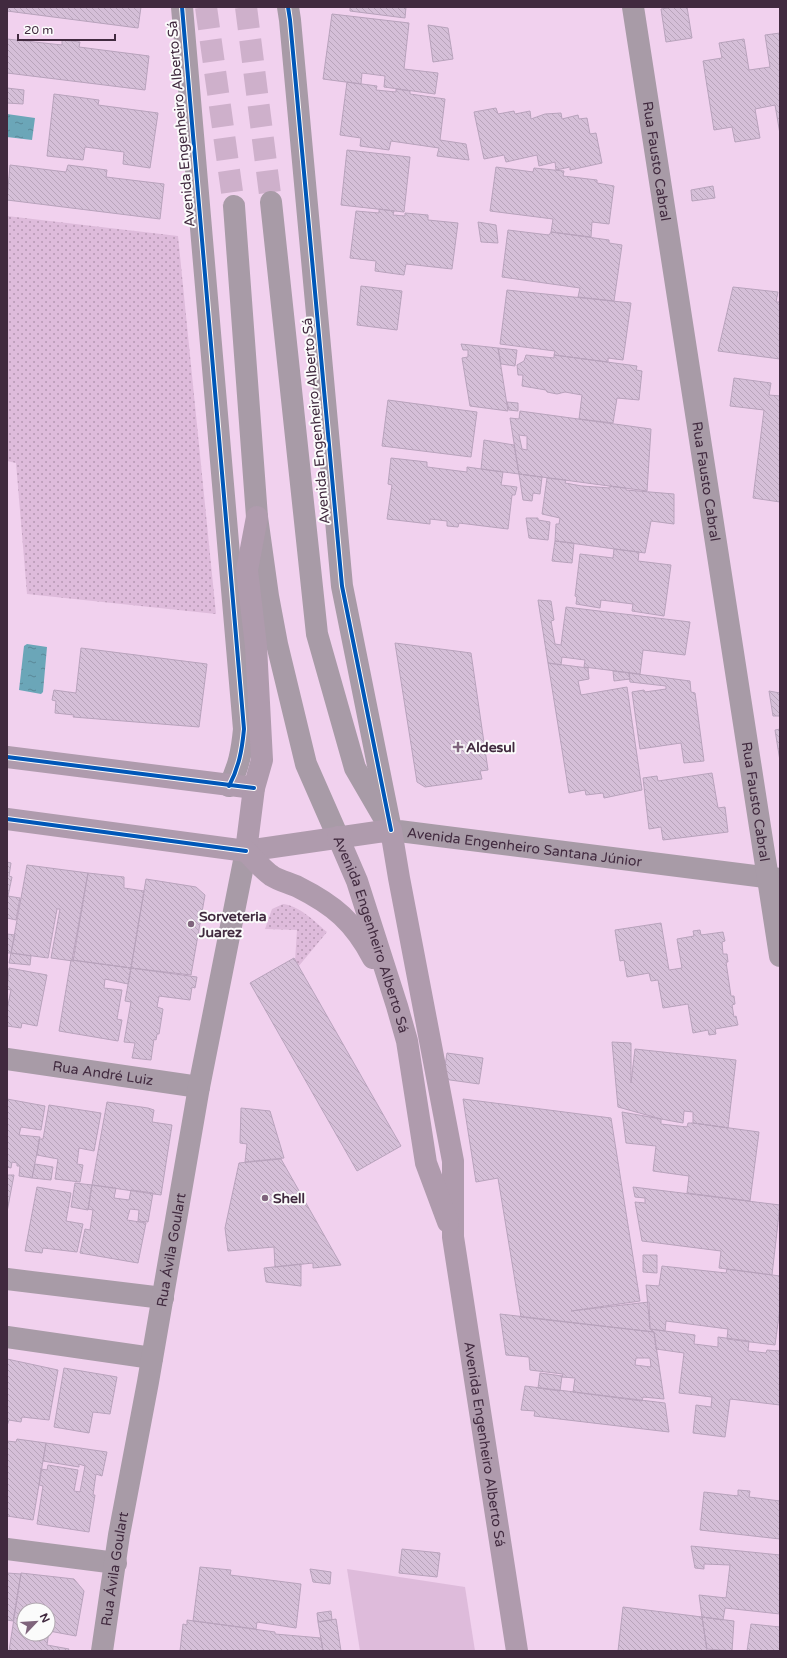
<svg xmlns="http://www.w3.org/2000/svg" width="787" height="1658" viewBox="0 0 787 1658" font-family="'Varela Round',sans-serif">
<defs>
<pattern id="grass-dots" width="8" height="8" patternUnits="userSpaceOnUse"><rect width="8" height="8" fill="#debbdb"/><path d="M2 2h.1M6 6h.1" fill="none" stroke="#b698b3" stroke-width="1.8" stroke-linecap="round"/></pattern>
<pattern id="water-ripples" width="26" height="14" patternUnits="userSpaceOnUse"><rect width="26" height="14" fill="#6ba6b8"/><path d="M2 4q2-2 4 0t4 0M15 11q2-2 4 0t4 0" fill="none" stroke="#5a8797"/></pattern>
<pattern id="building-back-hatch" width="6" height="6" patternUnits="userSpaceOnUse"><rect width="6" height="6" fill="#d5bfd8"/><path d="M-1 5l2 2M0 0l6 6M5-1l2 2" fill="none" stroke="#b8a4ba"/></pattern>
</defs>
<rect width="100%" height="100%" fill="#f1d1ee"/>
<path fill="url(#grass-dots)" d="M7,216L178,236L216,614L27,594L16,463L7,461Z
M283,904C300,906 314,921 327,932L298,967L295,961L297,930L265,929L272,909Z"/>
<path fill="#debbdb" d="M347,1569L465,1587L475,1651H360Z"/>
<path fill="url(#water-ripples)" d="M7,114L35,118L32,140L7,137Z
M27,644L47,647L43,692L41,694L19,690L24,646Z"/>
<path fill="url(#building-back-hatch)" stroke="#b8a3bc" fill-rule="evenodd" d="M7,7H141L138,28L7,11Z
M350,7H406L405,18L350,11Z
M674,7H687L692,38L666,42L661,9Z
M332,14L409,23L404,69L438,73L435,94L384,87L385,76L362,73L361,84L323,79Z
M428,25L448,28L453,59L433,62Z
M780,33V134L775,105L755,109L760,138L735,142L732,127L714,130L703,61L722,58L719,43L744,39L749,70L770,67L765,35Z
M7,39L62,45V40L80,42L79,47L149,56L145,90L7,73Z
M347,82L377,86L376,90L396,92V89L410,91V94L445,99L440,140L466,144L469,160L437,156L439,148L391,141L389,150L360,146L361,138L340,135Z
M7,88L24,90L23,104L7,103Z
M54,94L99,100L98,105L158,113L150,168L123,164L124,152L85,147L83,160L47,156Z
M496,108L498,114L514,111L515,114L530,111L531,119L545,114L561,113L562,119L578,115L579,119L587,118L590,134L596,133L602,163L570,170V167L556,170L555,162L539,166L537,155L506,162L504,155L484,159L474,112Z
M347,150L410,157L404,212L341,205Z
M10,165L66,172L68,165L107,170L106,177L164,184L160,219L7,200Z
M496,167L533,172L534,168L564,171L563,176L597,180V183L614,186L609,224L592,222L591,237L551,232L553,219L490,211Z
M713,186L715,198L692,201L691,190Z
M379,209L394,211L393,215L405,216V213L428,215V220L458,223L452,269L406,264L404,275L375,271L376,261L350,258L356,211L379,213Z
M478,222L496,225L498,243L481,242Z
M508,230L549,235L551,232L609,240V243L622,245L614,301L578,297L580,288L502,277Z
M361,286L402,291L397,330L357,325Z
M733,287L778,292L776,302H780V359L718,351Z
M507,290L631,303L623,360L608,358V362L554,355L555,351L500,344Z
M461,344L498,348L508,411L470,406L462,358L468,357V350H463Z
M498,348L517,350L515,366L501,364Z
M526,355L554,358V355L637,366L636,370L642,371L639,400L617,398L613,423L579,419L582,395L565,392L557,394L547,392L546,390L522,386L523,375H518L517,365L524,361Z
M734,378L771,383L769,395L780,396V502L753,498L764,410L730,406Z
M388,400L477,412L471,457L382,446Z
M507,402L518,403V411L509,410Z
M520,411L651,429L647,491L519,474L510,418L519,419ZM519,435L527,436V450L522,449Z
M484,440L514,445L519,474L481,469Z
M391,458L427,462V467L467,472V467L503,472L501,485L517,487L515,495H512L508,529L459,523L458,527L447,526V521L430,519V524L387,519L392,485L388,484Z
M519,474L542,477L540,494L533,493L532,501L523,500Z
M547,478L566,480L565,483L582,486L610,488V486L626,488V490L674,494V524L651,521L645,553L555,541L556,524H559L560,518L542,514Z
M526,518H538V520L550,522L548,540L529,538Z
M555,541L574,543L572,563L552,561Z
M614,549L639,552L638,561L671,565L664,616L632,611L633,604L601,600L600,608L576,604L577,597L575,596L580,554L613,558Z
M538,600L551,601L554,620L551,621L555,644L561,645L566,607L690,622L685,655L643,650L640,674L584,667L585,660L562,657L561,665L548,663Z
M395,643L471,653L488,770L480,771L482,779L425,787L417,782Z
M81,648L207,664L199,727L73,717L74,715L55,713L56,701L52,700L54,690L76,693Z
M548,663L588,668L589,679L578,681L581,695L627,687L642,790L604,798L603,793L586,795L585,790L569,793Z
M613,671L629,673L630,679L614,681Z
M629,673L690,681L691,692L695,693L704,761L684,763L681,743L640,749L632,692L644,690L645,692L666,689V686L630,682Z
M769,691L780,693V716H773Z
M780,729V761L775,730Z
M712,773L718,808L725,807L728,832L663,840L661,827L649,829L643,778L657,776L658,781Z
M7,862L11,863L9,876L12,877L8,896L20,898L16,920L7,918Z
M27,865L88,873L73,961L51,958L60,909H57L48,958L11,953Z
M88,873L124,877V888L144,891L131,968L72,960Z
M146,879L196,887L205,895L191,975L131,968Z
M661,923L669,970L682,968L677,939L694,936L693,931L700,930L701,935L723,932L725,941L722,942L723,954H727L728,962H726L731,996H734L735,1004L732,1005L734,1017L736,1016L738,1025L715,1029L716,1034L709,1035L708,1030L693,1033L688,1004L663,1008L658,980L651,981L649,973L627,977L624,960L620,961L615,930Z
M7,934L15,935L11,953H7Z
M11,953L31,956L30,965L9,963Z
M294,958L401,1146L357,1171L250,983Z
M71,960L131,968L128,984L105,979L104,988L122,990L117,1019L122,1020L118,1041L59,1031Z
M9,968L47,975L37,1026L22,1023L21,1028L7,1026V1010L11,990L7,989Z
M131,968L197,977L195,988L192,987L190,1000L159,996L157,1007L163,1009L159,1034H157L156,1040L154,1039L151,1060L132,1058L135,1043L124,1042L131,1002L125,1001Z
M612,1042L631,1043V1083L635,1049L736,1060L728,1128L693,1123V1112L684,1111L683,1123L661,1119L618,1107Z
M447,1053L483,1058L479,1084L443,1079Z
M7,1099L45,1106L41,1130L21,1127L19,1135L40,1137L32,1178L19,1176L20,1166H17V1163L12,1162L11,1168L7,1167Z
M463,1099L611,1118L640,1301L571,1311L649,1302L650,1329L654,1332L521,1317L498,1178L476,1182Z
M107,1102L148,1108L154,1110L152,1122L172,1125L161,1195L92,1185Z
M49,1105L101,1113L94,1151L79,1148L77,1164L83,1165L80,1182L55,1179L58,1159L37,1155L39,1139H43Z
M241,1108L270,1111L284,1158L245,1162L247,1144L240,1143Z
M622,1112L661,1119V1124L687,1127L688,1123H693L759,1132L750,1201L687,1193L689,1176L653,1171L656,1146L626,1143Z
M281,1159L341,1265L313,1268V1263L275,1267L274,1247L228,1251L225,1228L239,1163Z
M35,1164L53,1167L51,1180L32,1178Z
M7,1175H14L7,1212Z
M75,1183L92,1185L88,1210L71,1207Z
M92,1185L116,1188L114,1198L129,1200L131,1190L153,1193L148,1222L138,1221L139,1210L130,1209L127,1220L146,1223L138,1263L80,1253L85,1229L90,1230L93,1210L88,1209Z
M37,1187L71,1193L66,1221L83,1224L77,1252L43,1248L42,1253L25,1251Z
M633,1187L780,1205L772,1275L719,1268L721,1251L642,1241L635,1202L645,1203V1198L635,1197Z
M643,1255H657V1273L643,1272Z
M301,1264V1286L266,1282L264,1268Z
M662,1266L726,1273L727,1269L780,1276V1308L775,1345L727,1339L728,1329L666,1321L665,1331L650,1329L646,1285L659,1286Z
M500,1314L654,1332L664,1399L643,1397L642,1401L573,1392L575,1378L562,1377L563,1374L530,1370L529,1357L506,1355ZM636,1358H650L651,1367L635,1365Z
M650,1329L695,1335L694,1344L718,1347V1337L749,1341L748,1351L766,1353L767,1350L780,1351V1405L730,1399L725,1437L693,1433L696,1405L711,1407L712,1397L679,1393L684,1353L656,1349L654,1332Z
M7,1359L58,1370L49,1420L22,1417L21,1422L9,1420L7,1426Z
M64,1368L117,1377L110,1414L93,1412L89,1433L54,1427Z
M540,1373L562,1376L560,1391L538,1388Z
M525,1386L665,1403L669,1432L534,1416L535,1411L521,1410Z
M17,1439L46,1443L33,1520L7,1516V1441L16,1442Z
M46,1443L107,1452L102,1476L96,1474L93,1495H95L89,1532L37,1524L43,1486L39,1485L41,1469L47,1470L48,1465L78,1470L74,1491L80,1492L85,1466L79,1464V1467L43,1461Z
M738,1490L750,1491L749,1497L780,1501V1539L700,1530L704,1492L738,1496Z
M691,1546L780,1555V1614L725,1608L723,1620L702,1617L699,1595L726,1598L730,1565L704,1564V1569L695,1568Z
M402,1549L440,1553L437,1577L399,1573Z
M200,1567L231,1570L230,1575L301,1584L296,1628L257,1622L256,1629L193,1621Z
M310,1569L331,1572L330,1584L313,1582Z
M7,1573L21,1574L13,1621L7,1620Z
M21,1573L74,1579L84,1591L76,1636L49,1631L47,1645L69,1649L68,1651H9ZM24,1610H48V1634H24Z
M623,1607L702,1617L707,1651H618Z
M331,1611L332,1620L318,1622L317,1613Z
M702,1617L734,1621L732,1651L707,1649Z
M336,1619L341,1651H323L318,1622Z
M187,1620L275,1632V1634L321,1638L323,1651H180L183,1624L187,1625Z
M751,1624L780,1627V1651H747Z"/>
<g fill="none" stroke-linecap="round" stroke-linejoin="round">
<path stroke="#ceb0cb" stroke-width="22" stroke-dasharray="22 11" stroke-linecap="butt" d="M206,7L234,206
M246,7L271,202"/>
<g stroke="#a89ba7" stroke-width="22">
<path d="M182,7L244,729C242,750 239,767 229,786"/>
<path id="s1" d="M288,7L290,20L342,586L391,830L780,879"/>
<path id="s2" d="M633,7L780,956"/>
<path id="s3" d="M7,1059L199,1087"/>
<path d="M7,1279L163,1298"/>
<path d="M7,1337L152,1358"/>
<path d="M7,1549L116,1563"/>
<path id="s4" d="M102,1651L119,1535L148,1382L199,1087L246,851"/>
</g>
<path stroke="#a89ba7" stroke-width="22" d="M271,202L317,634L355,768L391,830
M234,206L257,517L268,596L277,644L306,764L338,837"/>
<g stroke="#af9bad" stroke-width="22">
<path d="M7,757L254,788"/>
<path id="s5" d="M7,819L246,851L391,830L399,878L453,1161V1237L517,1651"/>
<path id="s6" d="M338,837L357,881L397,1006L407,1041L426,1163L448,1222"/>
<path d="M246,851L254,788L262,760L256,646L247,570L257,517"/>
<path d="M246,851C254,859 263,870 272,876C280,881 290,883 298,887C334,905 354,922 373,958"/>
</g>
<g stroke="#fbfbfb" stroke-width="6">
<path id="cycleway" d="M182,7L244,729C242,750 239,767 229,786
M288,7L290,20L342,586L391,830
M7,757L254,788
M7,819L246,851"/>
</g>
<use href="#cycleway" stroke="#0057b8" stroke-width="4"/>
</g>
<g fill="#7f647c" stroke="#fbfbfb" stroke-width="1.5">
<path d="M456 741h4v4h4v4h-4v4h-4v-4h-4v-4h4z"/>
<circle cx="191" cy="924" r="4"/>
<circle cx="265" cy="1198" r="4"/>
</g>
<g text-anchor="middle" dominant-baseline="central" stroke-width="4" stroke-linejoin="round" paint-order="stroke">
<g font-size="14" fill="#412a3f" stroke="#fbfbfb">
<text transform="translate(181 124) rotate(-95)">Avenida Engenheiro Alberto Sá</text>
<text stroke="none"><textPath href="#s2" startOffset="156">Rua Fausto Cabral</textPath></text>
<text transform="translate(316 421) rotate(-95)">Avenida Engenheiro Alberto Sá</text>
<text stroke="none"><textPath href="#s2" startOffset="480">Rua Fausto Cabral</textPath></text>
<text stroke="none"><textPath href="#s2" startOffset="804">Rua Fausto Cabral</textPath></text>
<text stroke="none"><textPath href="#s1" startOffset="965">Avenida Engenheiro Santana Júnior</textPath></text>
<text stroke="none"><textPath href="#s6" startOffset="103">Avenida Engenheiro Alberto Sá</textPath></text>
<text stroke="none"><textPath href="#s3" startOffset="97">Rua André Luiz</textPath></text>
<text stroke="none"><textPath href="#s4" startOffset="407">Rua Ávila Goulart</textPath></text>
<text stroke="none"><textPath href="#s5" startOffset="1010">Avenida Engenheiro Alberto Sá</textPath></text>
<text stroke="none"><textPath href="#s4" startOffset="83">Rua Ávila Goulart</textPath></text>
</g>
<g font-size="14" font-weight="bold" fill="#412a3f" stroke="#fbfbfb" text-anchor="start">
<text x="466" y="747">Aldesul</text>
<text x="199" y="916">Sorveteria<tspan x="199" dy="16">Juarez</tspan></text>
<text x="273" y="1198">Shell</text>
</g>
</g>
<rect width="787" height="1658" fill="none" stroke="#412a3f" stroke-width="16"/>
<g transform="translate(36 1622) rotate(65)"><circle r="19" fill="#fbfbfb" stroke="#b1a7b0"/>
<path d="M0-3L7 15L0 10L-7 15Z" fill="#7f647c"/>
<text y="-6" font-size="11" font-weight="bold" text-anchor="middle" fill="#412a3f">N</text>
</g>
<path d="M18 34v6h97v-6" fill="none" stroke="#412a3f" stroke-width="2"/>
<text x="24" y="34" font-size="12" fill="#412a3f" stroke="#fbfbfb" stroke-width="3" paint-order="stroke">20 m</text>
</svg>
